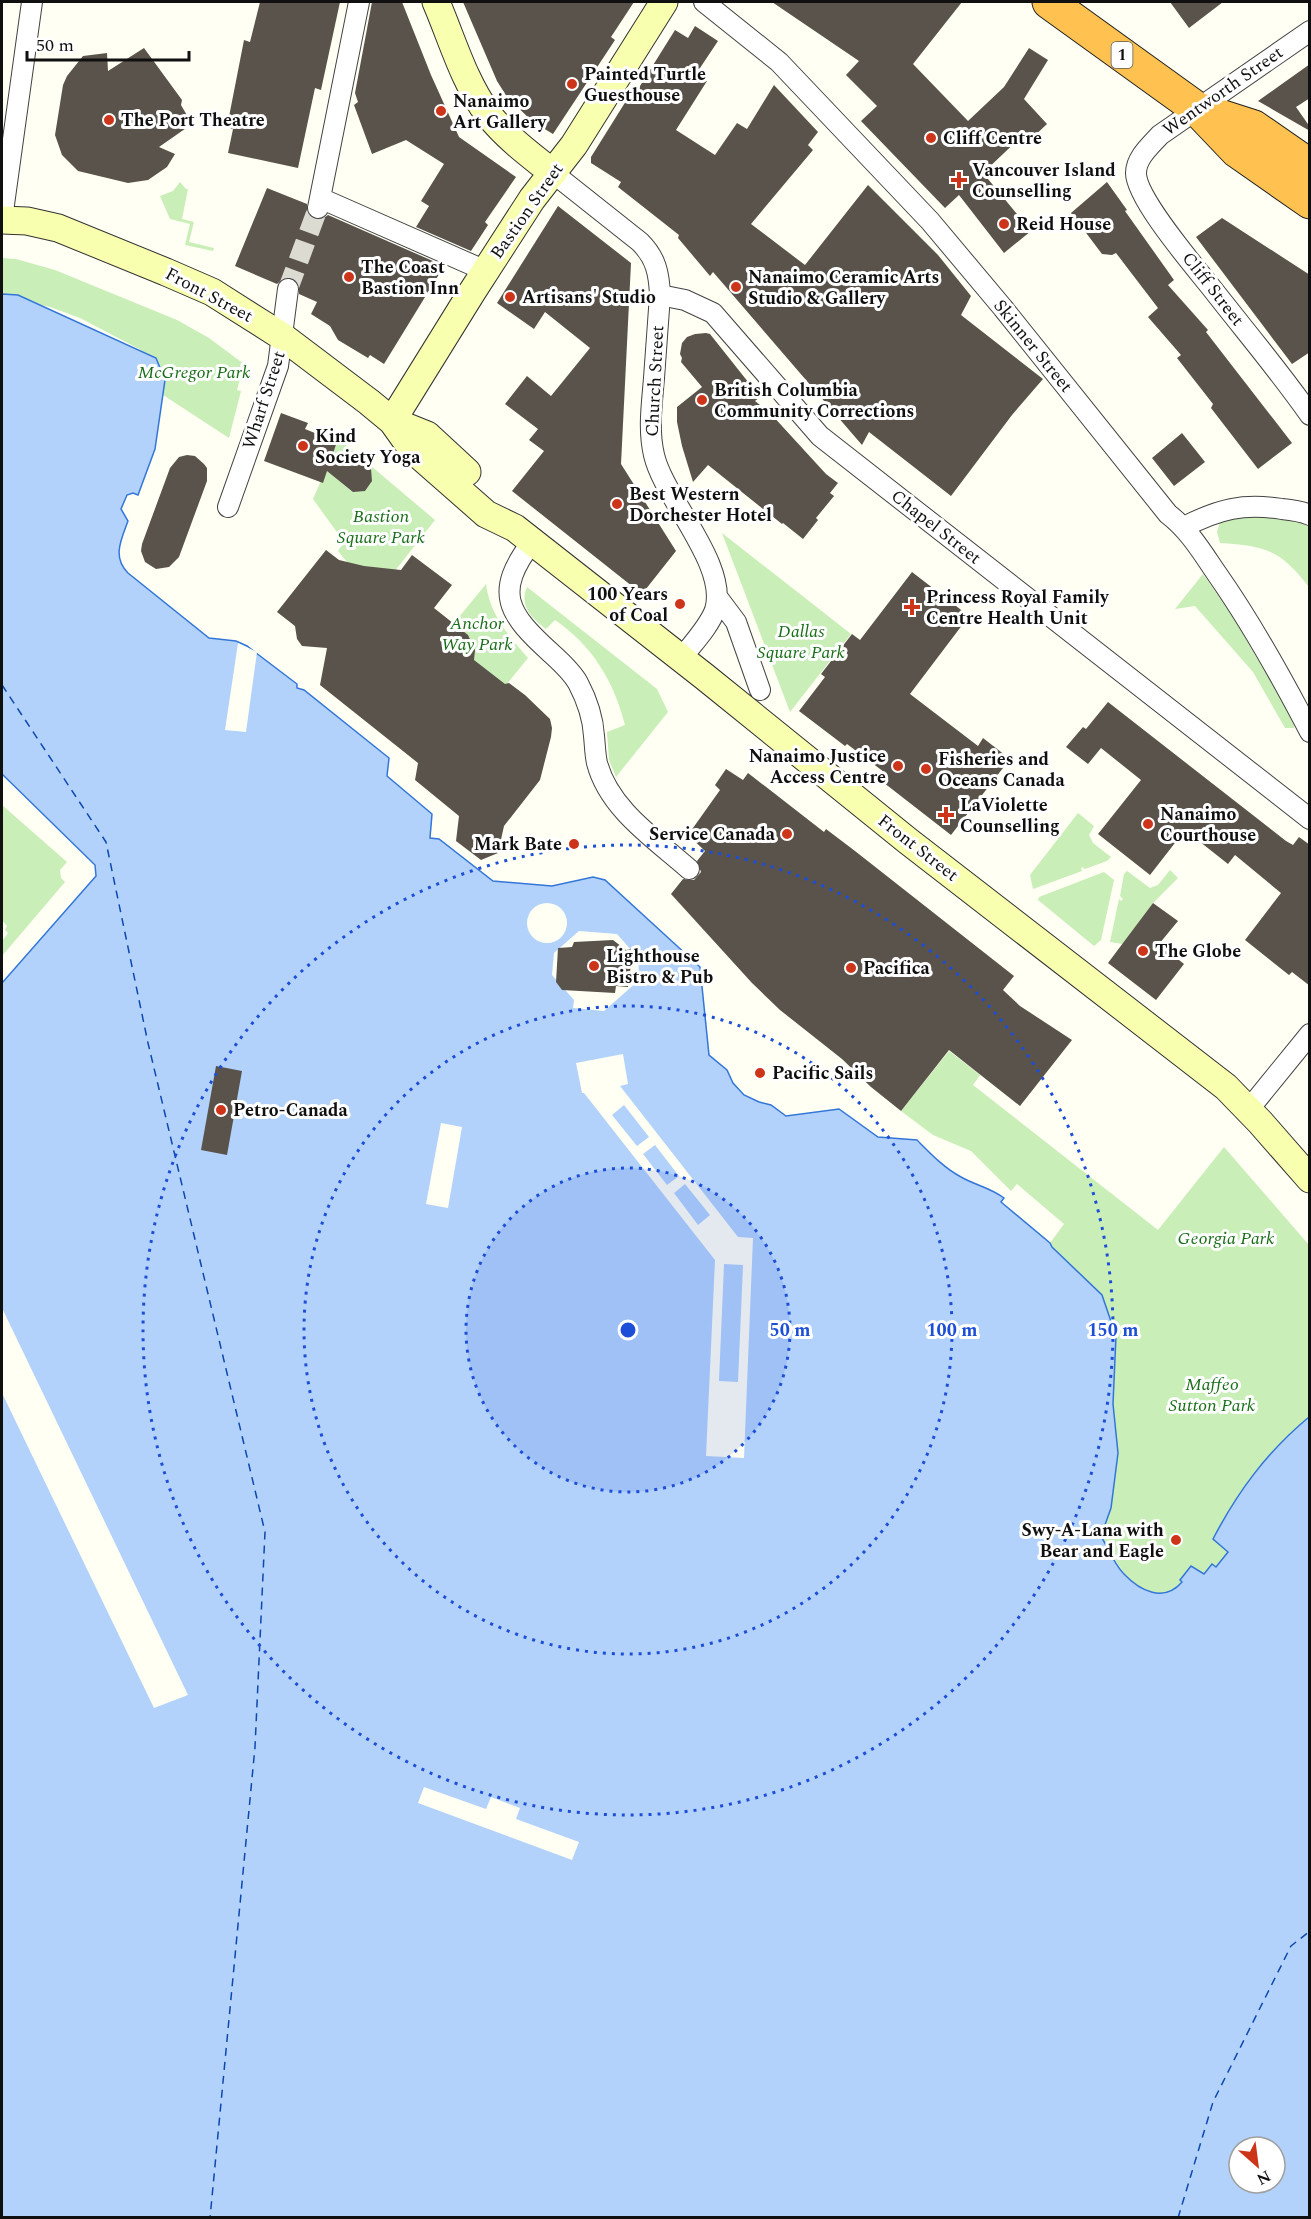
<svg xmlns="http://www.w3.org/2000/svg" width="1311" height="2219" viewBox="0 0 1311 2219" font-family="Spectral,serif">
<rect width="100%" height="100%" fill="#fffff3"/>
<path fill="#c9eeb8" d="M180,182L186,189H188L182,219L194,222L189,242L214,248L213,251L185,245L190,224L170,219L160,196L173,191Z
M2,258L16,259L55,270L177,320L209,338L244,364L237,390L241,391L229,438L157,391L151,359L141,350L80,318L50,307L2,296Z
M339,439L435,520L394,572L366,585L338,551L344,542L313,499Z
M1241,515L1287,519L1309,526V587C1280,550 1266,546 1220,543L1217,532L1220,522Z
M722,533L851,634L790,712Z
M1203,574L1233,617L1294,721V728H1285L1253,672L1195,606L1175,609Z
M486,584C490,615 508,635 528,658L502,690L446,633Z
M527,587L657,689L668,712L616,777L609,760L607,732L625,725C614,682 593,646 555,620L546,629C531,618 519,606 527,587Z
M2,805L67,862L60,870L61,878L65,882L2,956V941L8,933L5,930L7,926L2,920L3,916L2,914Z
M1078,813L1094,826L1089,835L1093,843L1111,857L1107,861L1085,869L1082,867L1081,869L1082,871L1033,889L1030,875Z
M1170,870L1178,878L1153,903L1123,944L1110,942L1119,899L1121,901L1123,899L1120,896L1124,874L1127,871L1150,888L1158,885Z
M1104,872L1114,880L1101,940L1094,946L1038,900L1039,897Z
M949,1051L980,1075L973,1085L1158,1230L1224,1147L1309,1245V1616L1229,1552C1220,1562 1213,1571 1200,1575C1195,1577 1187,1578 1182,1581C1178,1584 1176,1588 1172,1590C1137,1607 1115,1559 1101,1536L1111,1508L1118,1453L1102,1296L1052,1247L1050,1243L1064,1224L1017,1184L1011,1191L971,1151L933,1135L901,1111Z"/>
<path fill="#b2d2fb" stroke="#3376d8" stroke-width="1.5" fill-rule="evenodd" d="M2,294L18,295L156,358L165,380L155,449L138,495L133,493L127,495L121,509L128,521C121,540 112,557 128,573L209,638L236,641L247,646L297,684V688L304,690L389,758L387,776L432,814L430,838L439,839L493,881L552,886L593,877L605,880L700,967L709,1055L727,1070L733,1083L744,1095L759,1102L771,1105L786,1116L839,1109L878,1137L917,1140C930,1153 944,1168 961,1177C975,1185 991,1188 1004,1198L1001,1202L1050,1243L1052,1247L1102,1295L1116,1336L1113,1404L1118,1453L1111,1508L1101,1536C1108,1548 1114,1564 1124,1574C1140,1591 1164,1603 1182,1582L1180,1580L1191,1566L1204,1574L1212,1564L1216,1567L1228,1552L1213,1539C1238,1491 1267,1452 1309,1417V2217H2V983L96,876L95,865L2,774ZM1239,2147H1275V2183H1239Z"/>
<path fill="#fffff3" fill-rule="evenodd" d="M238,643L257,652L246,732L225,730Z
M527 923a20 20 0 1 1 40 0a20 20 0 1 1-40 0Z
M579,931L617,934L639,959L638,981L604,1011L573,1008L574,1000L552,975L554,953Z
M623,1054L628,1084L620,1086L738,1237L753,1238L744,1458L706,1456L715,1260L584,1093H582L576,1063ZM624,1105L649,1137L637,1146L612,1115ZM655,1145L679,1176L667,1185L643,1154ZM685,1184L710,1215L698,1225L674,1193ZM724,1264L743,1265L738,1382L719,1381Z
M441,1123L462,1127L448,1208L426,1204Z
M2,1308L188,1695L154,1708L2,1393Z
M424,1787L486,1809L491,1797L520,1808L516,1819L579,1842L572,1860L418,1803Z"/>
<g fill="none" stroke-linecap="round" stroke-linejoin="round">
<path stroke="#0d48ad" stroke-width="1.5" stroke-dasharray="8 6" stroke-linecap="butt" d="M2,685L106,842L148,1043L265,1532L255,1747L210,2218
M1178,2218L1213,2102L1291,1946L1310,1931"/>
</g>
<path fill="#5a534b" d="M260,2H340L321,90L315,88L298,168L228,153L233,129L227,127L244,40L250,42Z
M372,2H402L431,75L459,137L516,177L485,222L488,225L471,251L416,227L429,206L421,201L444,164L406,140L372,154L354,105L358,102L355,93Z
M463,2H634L611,37L615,40L553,134L533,122L507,97L497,81Z
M772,2H962L913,64L968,121L1004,87L1029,48L1048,60L1024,99L1047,124L1030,140L1024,134L983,173L1031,231L1004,253L959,195L945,208L861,121L877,106L846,75L859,61Z
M1170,2H1223L1189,28Z
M695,26L718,41L696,74L707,81L676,130L715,155L737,123L747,129L774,85L818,132L808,145L813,150L751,224L805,265L868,185L938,255L971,296L961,315L1043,379L1012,415L951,496L869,432L862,445L713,272L710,276L678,238L679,235L618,187L621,182L591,163V157L626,101L639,95L640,86L675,30L688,38Z
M144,48L182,100L181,105L192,124L159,147L175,154L167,167L148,180L128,183L78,171L62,155L55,135L63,85L67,76L83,56L107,53L108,71Z
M1310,64V98L1296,107L1310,127V131L1258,101Z
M1107,182L1127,210L1125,211L1174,280L1168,285L1208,330L1206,332L1292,443L1258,469L1211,408L1213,404L1177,358L1181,355L1148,317L1158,308L1116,253L1112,255L1102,254L1071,213Z
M267,188L307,204V212L315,220L322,219L328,215L442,265L441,271L384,364L370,355L368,358L338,340L330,326L311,314L317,302L299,294V285L295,279L284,278L277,284L235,266Z
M558,206L631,263L621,464L676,551L642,594L512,491L544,451L529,440L538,429L505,404L527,376L551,396L590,348L545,312L534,329L497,303Z
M1222,218L1310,275V352L1292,364L1196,237Z
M706,333L710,334L760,397L755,401L771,414L826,474L838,483L830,493L834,496L816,518L818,520L803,539L783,523L782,524L708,465L693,482L682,446L677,422V407L702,387L681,362L682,358L680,354L682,343L687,337L695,334Z
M281,413L308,423L305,429L337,442L329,465L362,461L371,469L372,481L365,491L353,492L327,471L323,483L264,461Z
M1182,433L1205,462L1174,486L1152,458Z
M187,455L195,456L204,464L207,468V481L179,557L169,567L156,569L145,562L141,551L142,544L170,468L179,457Z
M326,550L339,560L364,566L401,570L412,555L452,585L434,608L468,635L475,650L474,660L505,684L509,683L525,695L550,719L552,728L551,737L540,780L504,826L498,853L481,860L456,841L459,816L415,780L418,763L320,685L327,648L302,646L297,639L295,626L277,612Z
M912,572L969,616L910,694L978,746L983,738L1010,759L951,835L879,779L884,772L847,744L845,746L799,711L825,677L821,674L852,634L860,640Z
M1108,702L1286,841L1293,845L1299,837L1310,845V986L1292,972L1289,975L1245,940L1281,893L1235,855L1228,864L1185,830L1150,875L1098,834L1141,780L1101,748L1088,764L1066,747L1083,727L1086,729Z
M726,769L743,780L748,773L824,832L826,829L855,851L1014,976L1003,990L1020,1006L1072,1040L1020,1106L949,1050L901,1111L871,1087L842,1059L780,1010L752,983L671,894L683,879L694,880L701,872L697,861L705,851L688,835L720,790L715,785Z
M1153,903L1178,921L1159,944L1184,964L1156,1000L1108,963Z
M613,940L626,950L633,949L628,987L616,986L615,993L562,990L556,982L558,948L572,947L574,942Z
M216,1066L242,1071L227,1155L201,1150Z"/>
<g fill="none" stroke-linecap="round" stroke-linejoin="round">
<path stroke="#dbdbd1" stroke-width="20" stroke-dasharray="20 10" stroke-linecap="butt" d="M288,289L318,208"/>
<g stroke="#434343" stroke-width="22">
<path id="street" d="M704,2L779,62L930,221L1003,308L1168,514C1189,530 1202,552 1217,574C1252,624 1282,678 1310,732
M1310,31L1160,135C1150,146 1136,158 1136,173C1136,199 1196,268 1214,291C1246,332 1280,372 1310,415
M553,173L640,242C656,258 659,273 660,295C658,323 656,350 654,378C652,404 648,429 654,455C664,499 729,565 715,610C709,627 692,644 681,659
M320,198L486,271
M318,208L359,2
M2,219L32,2
M660,295L685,300L713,313L820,436L1310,819
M228,507L278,366L288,289
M1184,527C1219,509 1243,503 1282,509C1292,510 1301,511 1310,515
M532,542C493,593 508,614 551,653C561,662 572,672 578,683C587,700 593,717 594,736C595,745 595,754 597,763C609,809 655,839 689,869
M718,598L736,622L760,690
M1249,1109L1310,1034"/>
</g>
<g stroke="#323232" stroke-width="29">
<path id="secondary" d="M436,2C452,39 464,82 488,114C506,137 530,155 553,173
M2,220L27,221L58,228L166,272L212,292L283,337L369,402L392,421L412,449L486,514L515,528L705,677L908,841L1226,1087L1260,1122L1310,1179
M392,421L472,292L532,199L574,145L664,2
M392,421L427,435L467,472"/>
</g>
<g stroke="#212121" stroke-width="35">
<path id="highway" d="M1049,2L1196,108L1237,151L1310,202
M1201,110L1254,127L1310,166"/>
</g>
<use href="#street" stroke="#fff" stroke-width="20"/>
<use href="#secondary" stroke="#f8ffae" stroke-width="27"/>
<use href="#highway" stroke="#ffc251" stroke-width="33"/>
</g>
<circle cx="628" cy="1330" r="162" fill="#1d4ed8" fill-opacity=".12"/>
<g fill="none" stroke="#1d4ed8" stroke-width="3" stroke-dasharray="3 6">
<circle cx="628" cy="1330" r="162"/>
<circle cx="628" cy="1330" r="324"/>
<circle cx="628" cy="1330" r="485"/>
</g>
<g fill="#cd351b" stroke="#fff" stroke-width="2">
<circle cx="572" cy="84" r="6"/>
<circle cx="441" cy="111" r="6"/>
<circle cx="109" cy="120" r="6"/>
<circle cx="931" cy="138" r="6"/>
<path d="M956 171h6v6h6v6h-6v6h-6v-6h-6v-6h6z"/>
<circle cx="1004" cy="224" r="6"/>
<circle cx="349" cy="277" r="6"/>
<circle cx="736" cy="287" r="6"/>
<circle cx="510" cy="297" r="6"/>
<circle cx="702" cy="400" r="6"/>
<circle cx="303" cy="446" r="6"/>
<circle cx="617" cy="504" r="6"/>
<circle cx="680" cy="604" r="6"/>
<path d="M909 598h6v6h6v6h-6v6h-6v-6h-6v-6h6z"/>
<circle cx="898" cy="766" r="6"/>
<circle cx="926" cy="769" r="6"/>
<path d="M943 806h6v6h6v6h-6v6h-6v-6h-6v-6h6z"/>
<circle cx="1148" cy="824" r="6"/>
<circle cx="787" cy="834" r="6"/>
<circle cx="574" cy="844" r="6"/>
<circle cx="1143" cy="951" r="6"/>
<circle cx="594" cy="966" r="6"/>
<circle cx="851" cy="968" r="6"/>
<circle cx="760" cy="1073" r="6"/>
<circle cx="221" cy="1110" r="6"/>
<circle cx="1176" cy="1540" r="6"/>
</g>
<g text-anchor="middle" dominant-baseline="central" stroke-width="6" stroke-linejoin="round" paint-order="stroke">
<rect fill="#fff" stroke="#585858" stroke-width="1.5" x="1111.5" y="42" width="21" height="26" rx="4.5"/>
<g font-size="16" font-weight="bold" fill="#101010">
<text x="1122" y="55">1</text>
</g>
<g font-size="18" font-weight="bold" fill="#101010" stroke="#fff" text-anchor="start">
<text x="584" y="74">Painted Turtle<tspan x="584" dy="21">Guesthouse</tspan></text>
<text x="453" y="101">Nanaimo<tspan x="453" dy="21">Art Gallery</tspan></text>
<text x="121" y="120">The Port Theatre</text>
<text x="943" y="138">Cliff Centre</text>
<text x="972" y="170">Vancouver Island<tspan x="972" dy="21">Counselling</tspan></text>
<text x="1016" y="224">Reid House</text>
<text x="361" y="267">The Coast<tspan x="361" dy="21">Bastion Inn</tspan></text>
<text x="748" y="277">Nanaimo Ceramic Arts<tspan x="748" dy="21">Studio &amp; Gallery</tspan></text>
<text x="522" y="297">Artisans' Studio</text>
<text x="714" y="390">British Columbia<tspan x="714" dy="21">Community Corrections</tspan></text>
<text x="315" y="436">Kind<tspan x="315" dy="21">Society Yoga</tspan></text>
<text x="629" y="494">Best Western<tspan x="629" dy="21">Dorchester Hotel</tspan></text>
<text x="668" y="594" text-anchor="end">100 Years<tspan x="668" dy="21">of Coal</tspan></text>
<text x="926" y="597">Princess Royal Family<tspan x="926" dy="21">Centre Health Unit</tspan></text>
<text x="886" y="756" text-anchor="end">Nanaimo Justice<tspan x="886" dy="21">Access Centre</tspan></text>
<text x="938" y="759">Fisheries and<tspan x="938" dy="21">Oceans Canada</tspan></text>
<text x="960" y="805">LaViolette<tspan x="960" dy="21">Counselling</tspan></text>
<text x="1160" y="814">Nanaimo<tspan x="1160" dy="21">Courthouse</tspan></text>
<text x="775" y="834" text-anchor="end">Service Canada</text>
<text x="562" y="844" text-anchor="end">Mark Bate</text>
<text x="1155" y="951">The Globe</text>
<text x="606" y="956">Lighthouse<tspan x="606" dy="21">Bistro &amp; Pub</tspan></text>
<text x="863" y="968">Pacifica</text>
<text x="772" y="1073">Pacific Sails</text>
<text x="233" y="1110">Petro-Canada</text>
<text x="1164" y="1530" text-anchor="end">Swy-A-Lana with<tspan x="1164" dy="21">Bear and Eagle</tspan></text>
</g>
<g font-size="18" fill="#101010" stroke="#fff">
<text transform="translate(1223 91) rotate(-35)">Wentworth Street</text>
<text transform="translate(527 211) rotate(-55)">Bastion Street</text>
<text transform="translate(1213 289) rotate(52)">Cliff Street</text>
<text transform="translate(209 295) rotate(28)">Front Street</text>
<text transform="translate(1033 346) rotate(51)">Skinner Street</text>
<text transform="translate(655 381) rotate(-87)">Church Street</text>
<text transform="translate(264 400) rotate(-72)">Wharf Street</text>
<text transform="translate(936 527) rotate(38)">Chapel Street</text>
<text transform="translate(918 848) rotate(38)">Front Street</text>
</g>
<g font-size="18" font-style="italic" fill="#1a6e19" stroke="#fff">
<text x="194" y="372">McGregor Park</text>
<text x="381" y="516">Bastion<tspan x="381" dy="21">Square Park</tspan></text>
<text x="477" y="623">Anchor<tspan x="477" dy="21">Way Park</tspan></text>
<text x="801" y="631">Dallas<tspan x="801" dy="21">Square Park</tspan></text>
<text x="1226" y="1238">Georgia Park</text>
<text x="1212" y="1384">Maffeo<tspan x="1212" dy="21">Sutton Park</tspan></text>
</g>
</g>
<circle cx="628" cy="1330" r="9" fill="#1d4ed8" stroke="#fff" stroke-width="3"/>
<g font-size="18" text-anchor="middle" font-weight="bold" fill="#1d4ed8" stroke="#fff" stroke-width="6" stroke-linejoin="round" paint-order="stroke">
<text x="790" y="1336">50 m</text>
<text x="952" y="1336">100 m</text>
<text x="1113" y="1336">150 m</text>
</g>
<rect width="1311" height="2219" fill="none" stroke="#101010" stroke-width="6"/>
<g transform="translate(1257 2165) rotate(152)"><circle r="28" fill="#ffffff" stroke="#9f9f9f" stroke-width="1.5"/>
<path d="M0-4.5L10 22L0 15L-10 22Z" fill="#cd351b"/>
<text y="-9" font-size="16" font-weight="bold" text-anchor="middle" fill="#101010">N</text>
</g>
<path d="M27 51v9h162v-9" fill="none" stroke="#101010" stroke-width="3"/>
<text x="36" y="51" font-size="18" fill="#101010" stroke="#ffffff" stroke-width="4.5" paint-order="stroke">50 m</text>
</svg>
